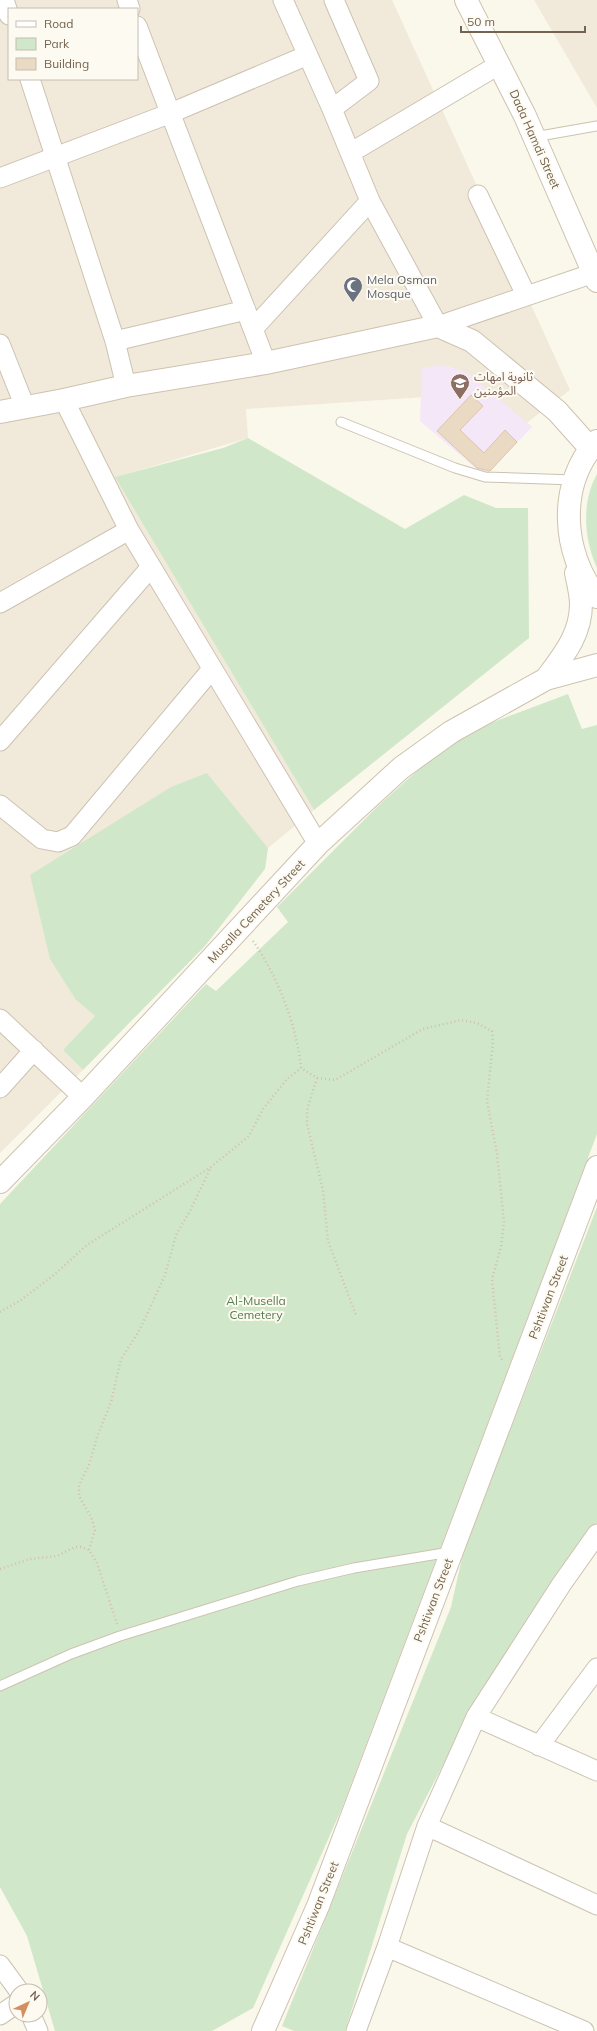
<svg xmlns="http://www.w3.org/2000/svg" width="597" height="2031" viewBox="0 0 597 2031" font-family="Mulish,'Noto Sans Arabic',sans-serif">
<rect width="100%" height="100%" fill="#faf7eb"/>
<path fill="#f1eada" fill-rule="evenodd" d="M0,0H392L570,390L495,447L426,397L246,409L248,438L116,477L314,810L268,848L207,773L76,1000L95,1016L63,1050L83,1070L0,1153ZM9,9H137V79H9Z
M534,0H597V108Z"/>
<path fill="#f4e7f7" d="M438,365L448,366L468,373L532,427L485,476L420,421L422,368Z"/>
<path fill="#d1e7ca" d="M248,438L405,529L464,495L496,508H528L529,638L314,810L115,477L223,448Z
M597,474V568C584,539 581,503 597,474Z
M568,694L582,729L597,725V1134L342,1808L253,2008L212,2031H55L27,1936L0,1887V1204L206,984L216,991L288,922L277,907L379,805L426,763L477,728Z
M207,773L268,848L265,869L205,946L83,1070L63,1050L95,1016L76,1000L50,959L30,875L171,787Z
M597,1207V1523L467,1719L407,1834L345,2031H294L282,2026L451,1607L464,1549Z"/>
<path fill="#ebdac3" stroke="#ddc5a8" d="M471,395L483,406L460,430L484,453L505,430L517,442L490,471L477,468L437,431Z"/>
<g fill="none" stroke-linecap="round" stroke-linejoin="round">
<g stroke="#ccc2b1" stroke-width="11">
<path id="lane" d="M534,137L597,126
M341,422L455,468L485,477L574,480
M0,1686L71,1654L120,1636L298,1581L354,1568L450,1552"/>
</g>
<g stroke="#ccc2b1" stroke-width="21">
<path id="street" d="M4,0L9,15
M127,0L130,9
M283,0L332,109L370,201L438,326L597,272
M137,26L266,363
M30,79L115,341L126,386
M332,109L369,81L334,0
M350,153L500,64
M0,178L171,113L308,55
M478,195L526,295
M253,329L370,201
M115,341L246,310
M0,344L25,407
M64,400L129,530L318,844
M0,603L129,530
M0,741L151,567
M0,805L42,839L58,842L72,836L212,669
M0,1019L83,1097
M0,1088L34,1050
M476,1717L597,1771
M539,1746L597,1668
M427,1826L597,1905
M387,1947L584,2031
M0,1965L19,1991
M0,2015L16,2004
M31,2015L38,2031
M356,2031L387,1947L427,1826L476,1717L561,1585L597,1534"/>
</g>
<g stroke="#cec2af" stroke-width="24">
<path id="secondary" d="M466,0L525,116L597,281
M0,412L64,400L126,386L266,363L438,326L472,341L557,411L590,448
M597,441C557,484 562,554 597,597
M546,679C563,656 581,635 581,604C581,594 578,583 576,573
M0,1182L83,1097L318,844L401,768L451,732L546,679L597,665
M263,2031L318,1906L597,1167"/>
</g>
<path stroke="#d2c0a8" stroke-width="2.5" stroke-dasharray="1 3" stroke-linecap="butt" d="M253,941C277,975 297,1026 301,1068L317,1078L335,1080L423,1029L461,1020L477,1023L492,1031L493,1042L487,1101L497,1154L504,1222L501,1247L492,1279L500,1357L503,1361
M317,1078L307,1110V1124L323,1190L328,1241L356,1315
M0,1312L21,1300L54,1275L87,1245L211,1167L249,1136L263,1109L287,1079L301,1068
M89,1550L95,1530L91,1517L79,1496V1485L89,1465L97,1437L111,1402L121,1359L139,1331L150,1308L165,1275L176,1235L190,1211L211,1167
M0,1569L30,1559L57,1556L75,1547H81L89,1550L97,1563L117,1624"/>
<use href="#lane" stroke="#fff" stroke-width="9"/>
<use href="#street" stroke="#fff" stroke-width="19"/>
<use href="#secondary" stroke="#fff" stroke-width="22"/>
</g>
<defs>
<g id="mosque-pin" transform="scale(1)"><path d="M0 17L-7.5 6A9.5 9.5 0 1 1 7.5 6Z" fill="#6b7280" stroke="#fdfaf1"/><path d="M3.5-4.9A6 6 0 1 0 3.5 4.9A5 5 0 1 1 3.5-4.9Z" fill="#fff"/></g>
<g id="school-pin" transform="scale(1)"><path d="M0 17L-7.5 6A9.5 9.5 0 1 1 7.5 6Z" fill="#8d6e63" stroke="#fdfaf1"/><path d="M0-5L7-2L0 1L-7-2ZM-4 1L0 2.5L4 1V4Q0 6-4 4Z" fill="#fff"/></g>
</defs>
<g fill-rule="evenodd">
<use href="#mosque-pin" x="353" y="286"/>
<use href="#school-pin" x="460" y="383"/>
</g>
<g text-anchor="middle" dominant-baseline="central" stroke-width="4" stroke-linejoin="round" paint-order="stroke">
<g font-size="12" fill="#736350" stroke="#fdfaf1">
<text transform="translate(535 139) rotate(66)">Dada Hamdi Street</text>
<text transform="translate(256 911) rotate(-47)">Musalla Cemetery Street</text>
<text transform="translate(548 1297) rotate(-69)">Pshtiwan Street</text>
<text transform="translate(433 1600) rotate(-69)">Pshtiwan Street</text>
<text transform="translate(318 1903) rotate(-68)">Pshtiwan Street</text>
</g>
<g font-size="12" fill="#5b616d" stroke="#fdfaf1" text-anchor="start">
<text x="367" y="279">Mela Osman<tspan x="367" dy="14">Mosque</tspan></text>
</g>
<g font-size="12" fill="#785e54" stroke="#fdfaf1" text-anchor="start">
<text x="474" y="376">ثانوية امهات<tspan x="474" dy="14">المؤمنين</tspan></text>
</g>
<g font-size="12" fill="#537c4d" stroke="#fdfaf1">
<text x="256" y="1300">Al-Musella<tspan x="256" dy="14">Cemetery</tspan></text>
</g>
</g>
<rect x="8" y="8" width="130" height="72" fill="#fdfaf1" stroke="#c6beb1"/>
<rect x="16" y="21" width="20" height="6" fill="#ffffff" stroke="#c6beb1"/>
<text x="44" y="28" font-size="12" fill="#736350">Road</text>
<rect x="16" y="38" width="20" height="12" fill="#d1e7ca" stroke="#c6beb1"/>
<text x="44" y="48" font-size="12" fill="#736350">Park</text>
<rect x="16" y="58" width="20" height="12" fill="#ebdac3" stroke="#c6beb1"/>
<text x="44" y="68" font-size="12" fill="#736350">Building</text>
<g transform="translate(28 2003) rotate(44)"><circle r="19" fill="#fdfaf1" stroke="#c6beb1"/>
<path d="M0-3L7 15L0 10L-7 15Z" fill="#d58e5f"/>
<text y="-6" font-size="11" font-weight="bold" text-anchor="middle" fill="#736350">N</text>
</g>
<path d="M461 26v6h124v-6" fill="none" stroke="#736350" stroke-width="2"/>
<text x="467" y="26" font-size="12" fill="#736350" stroke="#fdfaf1" stroke-width="3" paint-order="stroke">50 m</text>
</svg>
